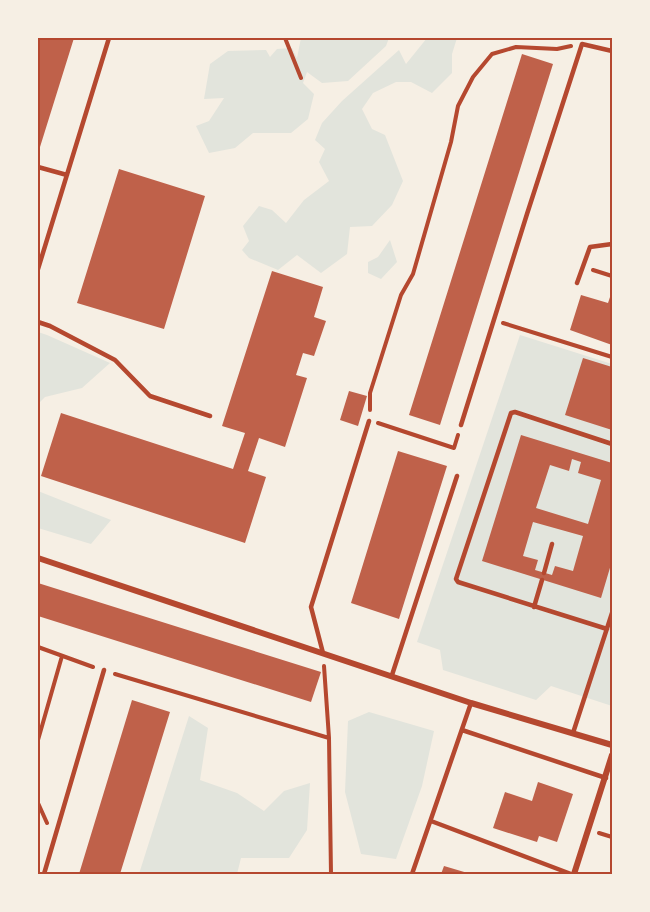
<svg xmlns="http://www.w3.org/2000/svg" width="650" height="912" viewBox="0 0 650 912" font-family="'Sofia Sans Condensed',sans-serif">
<rect width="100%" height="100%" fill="#f6efe4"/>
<path fill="#e2e4dc" d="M301,38H389L386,46L348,81L322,83L307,72L303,83L314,94L308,119L291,133H253L235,148L209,153L196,126L209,121L224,98L204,99L210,64L228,51L266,50L270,57L277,49L292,48L297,58Z
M427,38H457L452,54V73L432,93L411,82H396L373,93L362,109L372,129L385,135L403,181L392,205L372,226L350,227L347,254L321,273L297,255L278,270L249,258L242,250L249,241L243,226L259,206L272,210L286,223L304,200L329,181L319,162L325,149L315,140L322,123L342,101L399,50L406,64Z
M390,240L397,262L381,279L368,273V262L378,257Z
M38,332L47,335L110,363L82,388L45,397L38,404Z
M520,335L612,364V706L551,686L536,700L443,670L440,650L417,642Z
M38,491L111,520L91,544L38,528Z
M369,712L434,731L422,786L396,859L361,854L345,792L348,721Z
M189,716L208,728L200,780L237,793L264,811L284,791L310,783L307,830L289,858H241L237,874H139Z"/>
<path fill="#bf614a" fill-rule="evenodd" d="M38,38H74L40,147H38Z
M522,54L553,64L440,425L409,415Z
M119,169L205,196L164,329L77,303Z
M272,271L323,287L314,317L326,321L314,356L303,353L296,375L307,378L285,447L259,438L248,471L266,477L245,543L41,476L61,413L233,469L245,433L222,426Z
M612,291V345L570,330L581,295L608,303Z
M583,358L612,367V430L565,415Z
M349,391L367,396L358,426L340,420Z
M521,435L612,463V561L601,598L482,561ZM572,459L581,462L578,473L601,480L588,524L536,508L550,465L569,471ZM533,522L583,536L573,571L555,566L552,575L535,570L538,560L523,556Z
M398,451L447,466L399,619L351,603Z
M38,583L321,672L311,702L38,616Z
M132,700L170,712L120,874H79Z
M538,782L573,794L557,842L539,836L537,842L493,828L505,792L532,801Z
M444,866L471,874H441Z"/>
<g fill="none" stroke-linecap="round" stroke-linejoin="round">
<path stroke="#b5482f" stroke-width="4" d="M285,38L301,78
M593,270L612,276
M503,323L612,357
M370,410V393L401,295L413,274L451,142L458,106L473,77L492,54L516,47L557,49L571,46
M378,423L454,448L458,435
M38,647L93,667
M324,666L329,738L331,874
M115,674L329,738
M38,740L62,656
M38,803L47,823
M599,833L612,837"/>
<path stroke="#b5482f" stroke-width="4.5" d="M38,167L67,175
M38,269L109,38
M577,283L590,247L612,244
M38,322L50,326L115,360L150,396L210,416
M461,425L527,214L582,44L612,51
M544,573L552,544
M534,607L542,580
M607,629L458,582L456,579L511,413L515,412L612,444
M323,653L311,607L369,421
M392,675L457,476
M462,730L606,778
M573,733L612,613
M431,821L571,874
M44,874L104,670
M412,874L471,703"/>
<path stroke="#b5482f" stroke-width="6" d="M38,558L471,703L612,745
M574,874L612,755"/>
</g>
<rect width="650" height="912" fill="none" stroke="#f6efe4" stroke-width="78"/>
<rect x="39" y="39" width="572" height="834" fill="none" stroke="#b5482f" stroke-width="2"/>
</svg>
